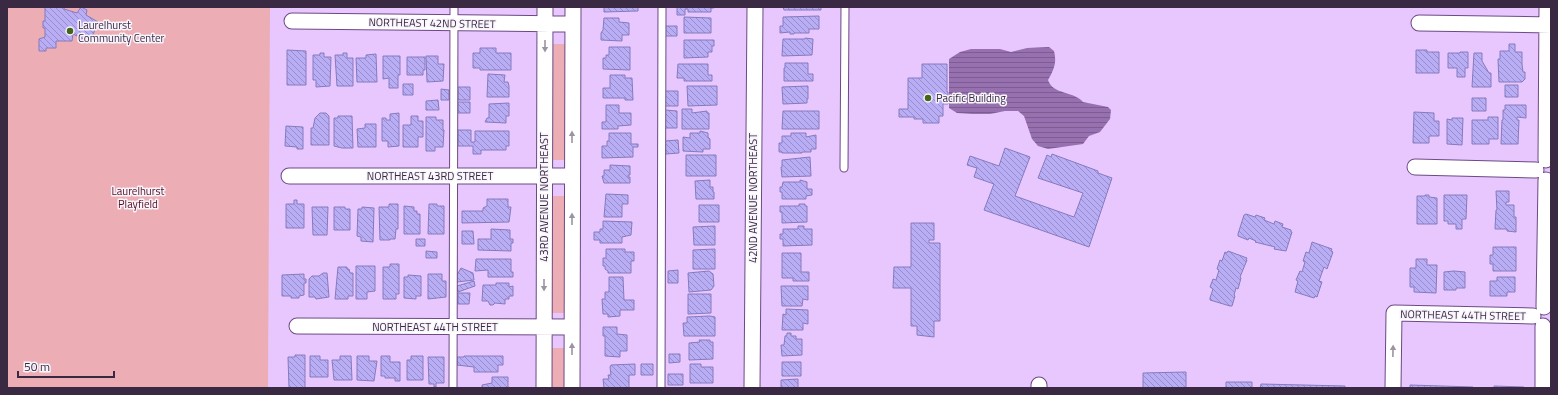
<svg xmlns="http://www.w3.org/2000/svg" width="1558" height="395" viewBox="0 0 1558 395" font-family="'Titillium Web',sans-serif">
<defs>
<pattern id="water-rules" width="6" height="5" patternUnits="userSpaceOnUse"><rect width="6" height="5" fill="#9770b0"/><path d="M0 2.5h6" fill="none" stroke="#7c5c91"/></pattern>
<pattern id="building-back-hatch" width="6" height="6" patternUnits="userSpaceOnUse"><rect width="6" height="6" fill="#b9adf5"/><path d="M-1 5l2 2M0 0l6 6M5-1l2 2" fill="none" stroke="#978dc8"/></pattern>
</defs>
<rect width="100%" height="100%" fill="#e7c7fd"/>
<path fill="#ecadb4" d="M7,7H270L268,388H7Z
M553,44H566V160H553Z
M552,196H566V313H552Z
M552,348H566V388H552Z"/>
<path fill="url(#water-rules)" d="M1049,47L1054,51C1057,62 1054,70 1048,80C1053,95 1074,91 1083,102L1108,107L1111,110L1110,119L1100,132L1089,136L1083,144L1048,149L1038,146L1032,139L1024,116L1018,111H1005L990,114H972L957,113L949,108V59L960,52L971,49H1000L1011,52L1027,48Z"/>
<path fill="url(#building-back-hatch)" stroke="#867abe" d="M45,7H64V9L77,13L81,7L87,10L86,15L98,22L90,42L73,34L72,41H56V48H46V51H39V39L45,37V28H43V21H45Z
M604,7H638V11L604,12Z
M677,7H714V8H711V12H688V9H685V15H677Z
M783,7H821V10H784Z
M819,16V29H809V33H794V34H790V32L780,33V26H783V17Z
M684,17L711,18V33H684Z
M604,18H619V22L629,23V35H622V41L601,40V33L603,30Z
M665,26H677V36H665Z
M805,38L813,39L812,55L782,56L783,39H805Z
M684,40H714V46H712V52H708V57L684,58Z
M1509,44H1515V52H1522V64L1523,72H1525V79L1522,82H1499L1498,59H1500V51H1509Z
M609,47H630V70L603,69V58H606V55H609Z
M480,48H496V53H511V70H480V68H473V53H480Z
M287,50L306,51V85H287Z
M1416,50H1427V52H1439V73H1416Z
M1460,52H1468V68H1465V77H1457V68H1448V53H1460Z
M320,53H324V57H331L330,86L316,87V80H313V55H320Z
M343,53H347V58H353V86H337L335,55H343Z
M1474,53H1482V61L1489,73H1491V87H1472Z
M376,54L377,82H357L356,58H366V55Z
M383,56H400V75H398V88H389V78L383,79Z
M426,56H438V64H444L443,81L427,82Z
M407,57H425V70H423V75H407Z
M785,63H808V74H813V81H784V68H785Z
M678,64H708V75H712V81H684V78H677Z
M922,64H947V92H948V104H943V116H939V123H923V119H914V117H899V109H908V78H922Z
M488,74L505,75L504,82H508L509,86V97H487Z
M610,75H625V78H632L633,100H625V98H603V88H610Z
M403,84H413V95H403Z
M1505,85H1518V97H1505Z
M687,86H717V105L688,106Z
M808,86V99H807V103L783,104L782,87Z
M458,87H470V100H458Z
M441,89L449,90V100H441Z
M664,91H678V106H664Z
M1472,98H1486V111H1472Z
M438,100L439,110H426V101Z
M458,102H470V113H458Z
M509,103V116H506V123L485,122L487,118H489V104Z
M606,105H619V113H631V125L618,126V129H602V122H606Z
M1505,105H1526V118L1517,117V120H1519L1518,144H1501L1502,120H1503V110H1505Z
M682,109H692V113L707,111V113H709V129H682Z
M665,110L677,111V128H665Z
M783,111H819V129H782Z
M1414,112L1434,113V121H1439V136H1429V143H1413Z
M320,113H326L329,116V145H311V128H313L315,118Z
M399,113V146L388,147V141H382V118H386V120H390V114Z
M338,116H352L353,148H342L334,146V118H338Z
M411,116H418V121H423V137H418V147H403V125H411Z
M426,117H436V120H443V130H444L443,147H435V151H426Z
M1488,117H1498V139H1489V144H1472V120H1488Z
M1452,118H1463L1462,145L1447,144V119L1452,120Z
M365,124H376V147H358L357,129L365,128Z
M286,126L303,127V149H297V147L285,146Z
M458,130H471V142H475V131H509V146H506V150H481V154H473V146H458Z
M700,131L708,133V137L710,139V149H703V152L683,151V137L690,138V133H700Z
M609,133H631V144H638V147H633V157L602,158V146H607V141H609Z
M791,133H806V137L816,135V149H811V152H802V153H782V152H779V143H782V136H791Z
M678,140L679,153L666,154L665,141Z
M1005,148L1030,157L1015,196L1074,217L1083,193L1038,178L1047,155L1051,157L1052,154L1098,171V173L1112,178L1089,247L984,210L994,184L974,177L977,168L967,165L970,156L999,166Z
M686,155H716V176H686Z
M810,157L811,176L782,177L781,167H782V160Z
M610,165L630,166V175H628V177H630V183H604L602,176H604V170H610Z
M710,180V187H713V192H714V199H696L695,181Z
M800,180L807,182V189H812V195L806,196V199H782V192H780V187H782L783,182H800Z
M1496,191H1509V202H1506V205H1514V217H1516V232L1507,231V229H1495L1496,210H1497Z
M606,194L628,195V204H622V217H604Z
M1425,195H1429V197L1437,198V224H1417V196H1425Z
M1444,195H1467L1466,219H1462V229H1456V224H1448V221H1444Z
M487,199H508V207H511L509,222L462,223V211H483V208L487,206Z
M294,200H297V204H304V228H286V204H294Z
M389,204H398V229H396L395,239H390V240H380L379,207H389Z
M429,204H437V206H444V234H428Z
M799,204H805V206H807V222L782,223V212H780V206H799Z
M699,205H719V222H699Z
M404,206L414,207V211H417V214H420V234H404Z
M312,207H328L327,235H313Z
M334,207H345V209H350V230H334Z
M362,207L374,208L373,242L361,241V237L357,236L358,209H362Z
M1246,214L1255,217L1256,215L1265,218L1264,220L1274,224L1275,221L1283,224L1282,227L1291,230V232H1292L1286,251L1274,249L1275,247L1255,242L1256,241L1249,238L1248,240L1238,236V234L1244,215Z
M603,221L632,222L631,235L622,237V243H600V240H594V232H600V229H603Z
M911,223H934V240H929V243H940V321H934V337L917,335V326H911V288H893L894,267H911Z
M715,226V245H694L693,227Z
M798,226H804V229H812V245L783,246V239H780V234H783V229H798Z
M491,229L510,230V239H513V243H511V251L478,250V239H491Z
M462,231H473L474,244H462Z
M416,239H425V246H416Z
M1312,242L1332,249L1331,251L1333,252L1327,269L1324,267L1319,281L1322,282L1317,297L1315,296L1314,298L1295,292L1298,281L1296,280L1300,271L1302,272L1305,262L1303,261L1306,252L1309,253Z
M1493,247H1516V271H1493V264H1490V255H1493Z
M606,249H625V252H634V261H631V273H608V271L605,269V266H603V258H606Z
M715,249V269H693V250Z
M426,251L437,252V258H426Z
M1228,251L1247,258L1246,260H1247L1240,277L1241,278L1238,289L1236,288L1234,295L1235,296L1232,306H1230L1210,300V298L1213,289L1210,287L1213,279L1216,280L1219,270L1217,269L1220,260L1222,261L1225,252L1227,253Z
M782,253H801V272H809V281H793V278H782Z
M476,259H511V272H513V277H488V270L475,271Z
M1416,259H1427V265H1437L1436,293L1414,292V287H1410V268H1416Z
M390,264H399V294H396V299H383V267H390Z
M356,266H375V291L367,292V299H356Z
M338,267H347V269H349L350,273H353V296H348V299H335Z
M461,268L473,273L474,280L457,282L456,277Z
M678,270V283H668V271Z
M709,271L713,274L714,286L711,290L689,292L688,273Z
M1454,271L1465,272V288H1456V290H1444V272Z
M323,273H327L329,297L316,299L315,297H309V279L312,276H319Z
M304,274V279H306V283H304V295L299,296V298H291V296H282V275Z
M428,274H442V281H446V297L428,299Z
M408,275L421,276V296H416V299L404,298V277H408Z
M609,277H623L624,300H634V310H620V316L608,317V314H603L602,299H605V292H609Z
M1497,277H1515V292H1507V296H1490V281H1497Z
M474,281L475,286L458,292L457,286Z
M496,283H509V287L513,286V296H509V299H505V304L495,303L493,305H490L488,301H482L483,285H496Z
M781,286H808V300L803,299L802,306H782Z
M458,293H470L469,304H458Z
M688,294H711V313L688,314Z
M786,309L808,310V324L803,323V330H782L783,314L786,315Z
M710,316L715,317V336H684L683,323H687V317Z
M603,327H617V334L627,335V351H620V357L605,356V336H603Z
M787,333H791V336H796V339H802V355L782,356L781,345H784L785,336L787,335Z
M699,340H710V342H713V359L689,360V343L700,342Z
M669,354H680V362L669,363Z
M295,355H305V388H289L288,357H295Z
M310,356H320V360H328V377H310Z
M340,356H351L352,380H334L332,360H340Z
M357,356H369V361H377L374,381L357,380Z
M381,356H390V362H400V381H395V378H385V376H381Z
M411,356H423V380H407V360H411Z
M464,356H503V365H498V372H474V367L457,365V357H464Z
M428,357H444V383H436V387H434V384H429Z
M782,362H801V376H782Z
M635,364V375H629V388H604L603,379H609L608,375H611L610,367L611,365Z
M641,364H653V375H641Z
M690,364H701V367H713V383H690Z
M1186,372V388H1143V373Z
M668,374H683V385H668Z
M492,377H508V387L510,388H482V385L492,383Z
M798,379V388H781V380Z
M1226,382H1252V388H1226Z
M1261,384L1345,386V388H1260Z
M1410,385L1473,387V388H1410Z
M1494,386L1524,387V388H1494Z"/>
<g fill="none" stroke-linecap="round" stroke-linejoin="round">
<g stroke="#6d4984" stroke-width="9">
<path id="service" d="M844,168L845,7
M453,388L454,7
M661,388L662,7"/>
</g>
<g stroke="#6d4984" stroke-width="17">
<path id="minor" d="M292,21L573,24
M1419,23L1551,25
M1546,160L1547,7
M1415,167L1536,170
M289,176H572
M1544,307L1546,180
M297,326L572,327
M1039,385V388
M544,388L545,7
M572,388L573,7
M752,388L755,7
M1393,388L1394,313L1533,316
M1543,388V326"/>
</g>
<use href="#service" stroke="#fff" stroke-width="7"/>
<use href="#minor" stroke="#fff" stroke-width="15"/>
</g>
<defs><path id="oneway-solid" d="M-6-.8H1V-3.2L6.5 0L1 3.2V.8H-6Z"/></defs>
<g fill="#9c94a1">
<use href="#oneway-solid" transform="translate(545 46) rotate(90)"/>
<use href="#oneway-solid" transform="translate(572 137) rotate(-90)"/>
<use href="#oneway-solid" transform="translate(572 219) rotate(-90)"/>
<use href="#oneway-solid" transform="translate(544 285) rotate(90)"/>
<use href="#oneway-solid" transform="translate(572 349) rotate(-90)"/>
<use href="#oneway-solid" transform="translate(1393 351) rotate(-89)"/>
</g>
<g fill="#42651c" stroke="#f8f4fb" stroke-width="1.5">
<circle cx="70" cy="31" r="4"/>
<circle cx="928" cy="98" r="4"/>
</g>
<g text-anchor="middle" dominant-baseline="central" stroke-width="3" stroke-linejoin="round" paint-order="stroke">
<g font-size="11" fill="#392943" stroke="#f8f4fb">
<text transform="translate(432 23) rotate(1)">NORTHEAST 42ND STREET</text>
<text x="430" y="176">NORTHEAST 43RD STREET</text>
<text transform="translate(544 197) rotate(-90)">43RD AVENUE NORTHEAST</text>
<text transform="translate(753 198) rotate(-90)">42ND AVENUE NORTHEAST</text>
<text transform="translate(1463 315) rotate(1)">NORTHEAST 44TH STREET</text>
<text x="435" y="327">NORTHEAST 44TH STREET</text>
</g>
<g font-size="11" fill="#392943" stroke="#f8f4fb" text-anchor="start">
<text x="78" y="25">Laurelhurst<tspan x="78" dy="13">Community Center</tspan></text>
<text x="936" y="98">Pacific Building</text>
</g>
<g font-size="11" fill="#550b1f" stroke="#f8f4fb">
<text x="138" y="191">Laurelhurst<tspan x="138" dy="13">Playfield</tspan></text>
</g>
</g>
<rect width="1558" height="395" fill="none" stroke="#392943" stroke-width="16"/>
<path d="M18 371v6h96v-6" fill="none" stroke="#392943" stroke-width="2"/>
<text x="24" y="371" font-size="12" fill="#392943" stroke="#f8f4fb" stroke-width="3" paint-order="stroke">50 m</text>
</svg>
